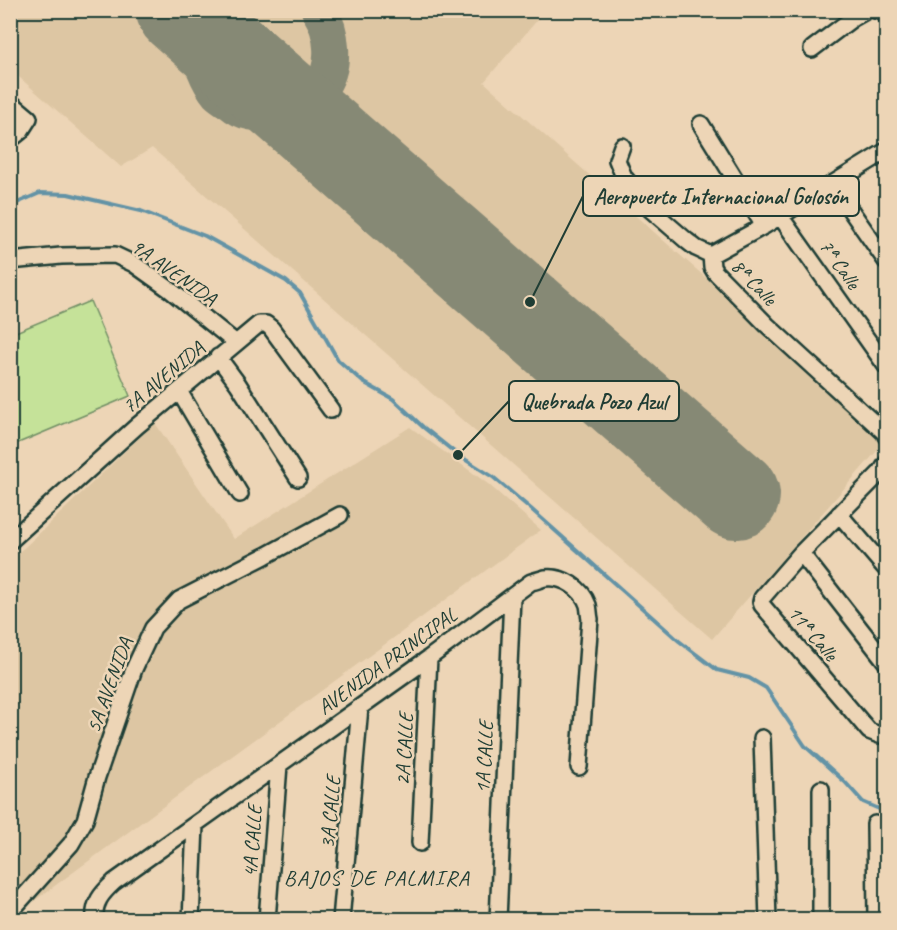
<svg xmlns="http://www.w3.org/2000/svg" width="897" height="930" viewBox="0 0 897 930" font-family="Caveat,sans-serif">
<rect width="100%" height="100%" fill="#edd5b6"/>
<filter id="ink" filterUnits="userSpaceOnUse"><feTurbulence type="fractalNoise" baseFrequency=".0167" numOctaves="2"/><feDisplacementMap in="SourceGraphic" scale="12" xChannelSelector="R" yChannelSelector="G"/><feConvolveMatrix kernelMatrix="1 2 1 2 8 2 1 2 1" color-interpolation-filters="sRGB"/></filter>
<g filter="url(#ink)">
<path fill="#ddc6a3" d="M11,11H545L484,82L885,436L883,444L712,639L152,148L121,167L11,70Z
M155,423L234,539L410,427L488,484L541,530L34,901L15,880L11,870V558L25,547Z"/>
<path fill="#c5e299" stroke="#729066" stroke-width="1.5" d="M90,301L130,396L11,446V334Z"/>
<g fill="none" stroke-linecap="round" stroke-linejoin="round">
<path stroke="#6493a6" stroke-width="4" d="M10,206L40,193L68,194L141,211L205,236L286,281L300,293L338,360L363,382L393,399L423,427L458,455L493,477L531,509L679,641L717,670L749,678L766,688L805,746L845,782L863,802L886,812"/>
<path stroke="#868975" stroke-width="36" d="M187,17C195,39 203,76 218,93C221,96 226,99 229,101C235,106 242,111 249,112C274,117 303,108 320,88C337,66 333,32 319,10"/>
<path stroke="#868975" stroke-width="88" d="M180,10L736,495"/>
<g stroke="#1f3d34" stroke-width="20">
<path id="minor" d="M875,10L883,12L886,16
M812,49L853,18L867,10
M10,102L29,118L20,132L10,140
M701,124L764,226
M622,146L617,160L624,177L650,209L687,241L696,248L711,255L712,267L715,272L767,325L886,434V436
M833,185L886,261
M780,216L886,366
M711,255L764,226L886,151
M10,261L61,256L115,255L134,264L169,289L236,343
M218,357L238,384L298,478
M179,391L240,494
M886,464L881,472L801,553L762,598L761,602L762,605L869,731L879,735L886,731
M839,514L886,569
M10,541L137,426L259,324H266L271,328L331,410
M801,553L886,662
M762,738L768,920
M821,789V920
M875,824L876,920
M420,843L429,658
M10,912L71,844L85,820L97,777L134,669L153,628L179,600L265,556L340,515
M95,920C93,903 102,893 114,882L429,658L531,582C536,581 541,579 545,578C563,576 582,588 588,605C589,609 589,615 590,619L579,767
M191,920L195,825
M267,920L279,765
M341,920L360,707
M498,920L512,597"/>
</g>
<use href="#minor" stroke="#edd5b6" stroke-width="15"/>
</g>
</g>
<g text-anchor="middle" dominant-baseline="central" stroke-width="5" stroke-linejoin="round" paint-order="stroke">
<g font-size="21" fill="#1f3d34" stroke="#edd5b6">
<text transform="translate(840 264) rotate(55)">7ª Calle</text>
<text transform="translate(174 272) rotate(35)">9A AVENIDA</text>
<text transform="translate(754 282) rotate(46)">8ª Calle</text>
<text transform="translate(163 377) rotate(-40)">7A AVENIDA</text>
<text transform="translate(813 633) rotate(50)">11ª Calle</text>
<text transform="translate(387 661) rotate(-36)">AVENIDA PRINCIPAL</text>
<text transform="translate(109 685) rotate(-70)">5A AVENIDA</text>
<text transform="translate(404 749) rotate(-87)">2A CALLE</text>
<text transform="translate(484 757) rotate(-87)">1A CALLE</text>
<text transform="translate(330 812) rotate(-85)">3A CALLE</text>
<text transform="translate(252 841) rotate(-86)">4A CALLE</text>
</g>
<g font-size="22" letter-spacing="1.5" fill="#1f3d34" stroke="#edd5b6">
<text x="377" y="878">BAJOS DE PALMIRA</text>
</g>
</g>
<path fill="none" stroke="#1f3d34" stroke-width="2" d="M530 302L583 196M458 455L509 401"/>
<g fill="#1f3d34" stroke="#edd5b6" stroke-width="2">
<circle cx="530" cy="302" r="6"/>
<circle cx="458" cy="455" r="6"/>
</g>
<g fill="#edd5b6" stroke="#1f3d34" stroke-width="2">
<rect x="583" y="176" width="276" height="40" rx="6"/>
<rect x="509" y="381" width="170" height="40" rx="6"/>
</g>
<g font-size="22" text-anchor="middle" font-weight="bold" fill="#1f3d34">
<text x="721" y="204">Aeropuerto Internacional Golosón</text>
<text x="594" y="409">Quebrada Pozo Azul</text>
</g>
<rect width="897" height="930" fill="none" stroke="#edd5b6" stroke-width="36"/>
<rect x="18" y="18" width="861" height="894" fill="none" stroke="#1f3d34" stroke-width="2" filter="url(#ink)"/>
</svg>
